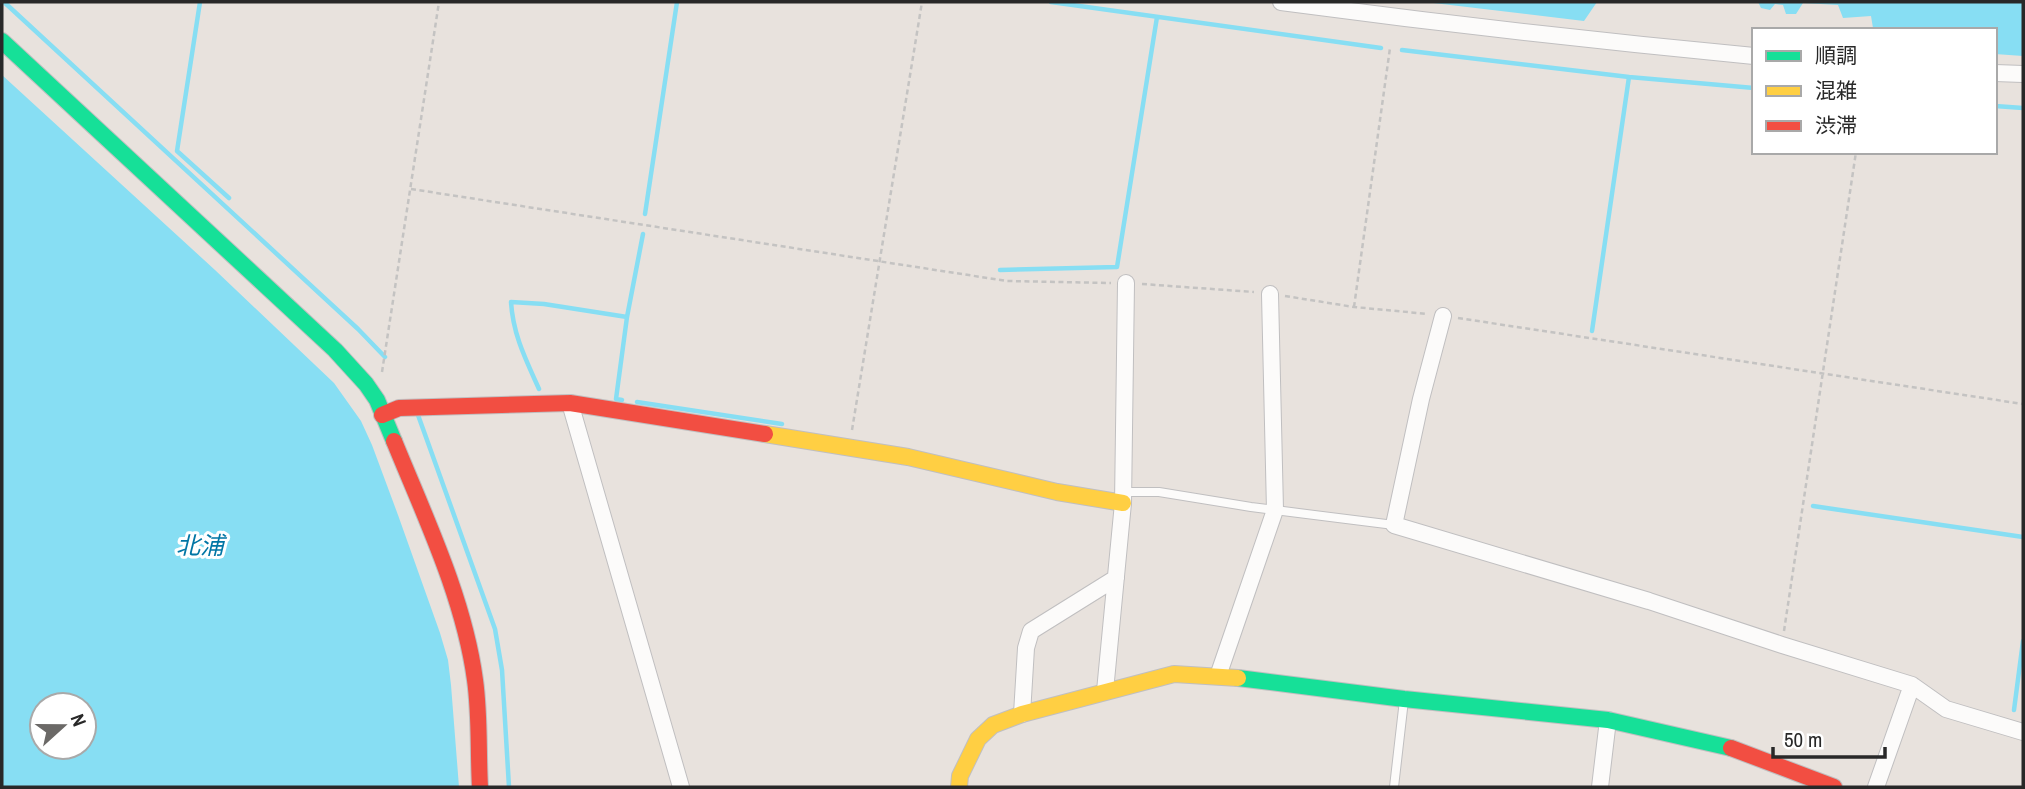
<svg xmlns="http://www.w3.org/2000/svg" width="2025" height="789" viewBox="0 0 2025 789" font-family="'Archivo Narrow','Noto Sans JP',sans-serif">
<rect width="100%" height="100%" fill="#e8e2dd"/>
<path fill="#87def3" fill-rule="evenodd" d="M1425,2H1597L1584,21Z
M1758,2H2023V56L1995,54V30H1912L1907,27C1896,29 1884,32 1873,28L1871,16L1843,18L1838,5L1803,3L1796,14H1786L1783,5L1775,4L1770,10L1761,8Z
M2,75L215,270L334,383L361,421L372,445L398,515L440,633L448,660L451,685L459,787H2ZM84,705V747H42V705Z"/>
<g fill="none" stroke-linecap="round" stroke-linejoin="round">
<path stroke="#87def3" stroke-width="4.5" d="M4,2L358,329L385,357
M200,2L177,151L229,198
M1051,2L1381,48
M1402,50L1629,77L1754,88
M1995,106L2023,108
M645,214L677,2
M1000,270L1117,267L1157,17
M1592,331L1629,77
M539,389C526,360 513,335 511,302L544,304L627,317
M622,400L616,399L627,317L643,234
M637,402L782,424
M418,415L495,629L502,670L509,787
M1813,506L2023,537
M2014,710L2023,641"/>
<g stroke="#c0bfc0" stroke-width="10">
<path id="lane" d="M1124,492H1159L1251,507L1394,525
M1394,787L1404,700"/>
</g>
<g stroke="#c0bfc0" stroke-width="18">
<path id="street" d="M1281,2C1438,23 1596,41 1754,56
M1995,73L2023,74
M1443,316L1421,399L1394,525L1649,601L1782,645L1912,685L1946,709L2023,732
M570,403L681,787
M1218,676L1275,510L1270,294
M1105,691L1123,503L1126,283
M1022,714L1026,648L1031,631L1116,578
M1600,787L1608,720
M1876,787L1912,685"/>
</g>
<g stroke="#c0bfc0" stroke-width="18">
<path id="fast" d="M2,41L335,350L366,384L377,400L394,441
M1238,678L1404,699L1608,720L1731,748"/>
</g>
<g stroke="#c0bfc0" stroke-width="18">
<path id="slow" d="M765,434L908,457L1057,492L1123,503
M959,787L960,776L978,739L993,725L1022,714L1174,674L1238,678"/>
</g>
<g stroke="#c0bfc0" stroke-width="18">
<path id="jam" d="M382,415L399,408L570,403L765,434
M394,441C425,517 464,598 475,680C480,715 478,752 480,787
M1731,748L1834,787"/>
</g>
<path stroke="#c4c3c2" stroke-width="2.5" stroke-dasharray="5 3.5" stroke-linecap="butt" d="M411,189L1007,281L1111,283
M1142,284L1254,292
M1285,296L1354,307L1428,314
M1354,307L1390,48
M1458,318L2023,404
M382,372L439,2
M852,430L922,2
M1784,631L1856,152"/>
<use href="#lane" stroke="#fcfbfa" stroke-width="8"/>
<use href="#street" stroke="#fcfbfa" stroke-width="16"/>
<use href="#fast" stroke="#16e098" stroke-width="16"/>
<use href="#slow" stroke="#ffcf43" stroke-width="16"/>
<use href="#jam" stroke="#f24e42" stroke-width="16"/>
</g>
<g text-anchor="middle" dominant-baseline="central" stroke-width="6" stroke-linejoin="round" paint-order="stroke">
<g font-size="24" font-style="italic" fill="#0076a5" stroke="#fff">
<text x="200" y="545">北浦</text>
</g>
</g>
<rect width="2025" height="789" fill="none" stroke="#282828" stroke-width="7"/>
<rect x="1752" y="28" width="245" height="126" fill="#ffffff" stroke="#a9a9a9" stroke-width="2"/>
<rect x="1766" y="51" width="35" height="10" fill="#16e098" stroke="#a9a9a9" stroke-width="2"/>
<text x="1815" y="63" font-size="21" fill="#282828">順調</text>
<rect x="1766" y="86" width="35" height="10" fill="#ffcf43" stroke="#a9a9a9" stroke-width="2"/>
<text x="1815" y="98" font-size="21" fill="#282828">混雑</text>
<rect x="1766" y="121" width="35" height="10" fill="#f24e42" stroke="#a9a9a9" stroke-width="2"/>
<text x="1815" y="133" font-size="21" fill="#282828">渋滞</text>
<g transform="translate(63 726) rotate(69)"><circle r="33" fill="#ffffff" stroke="#a9a9a9" stroke-width="2"/>
<path d="M0-5L12 26L0 18L-12 26Z" fill="#6b6967"/>
<text y="-10" font-size="19" font-weight="bold" text-anchor="middle" fill="#282828">N</text>
</g>
<path d="M1773 747v10h112v-10" fill="none" stroke="#282828" stroke-width="3.5"/>
<text x="1784" y="747" font-size="21" fill="#282828" stroke="#ffffff" stroke-width="5" paint-order="stroke">50 m</text>
</svg>
